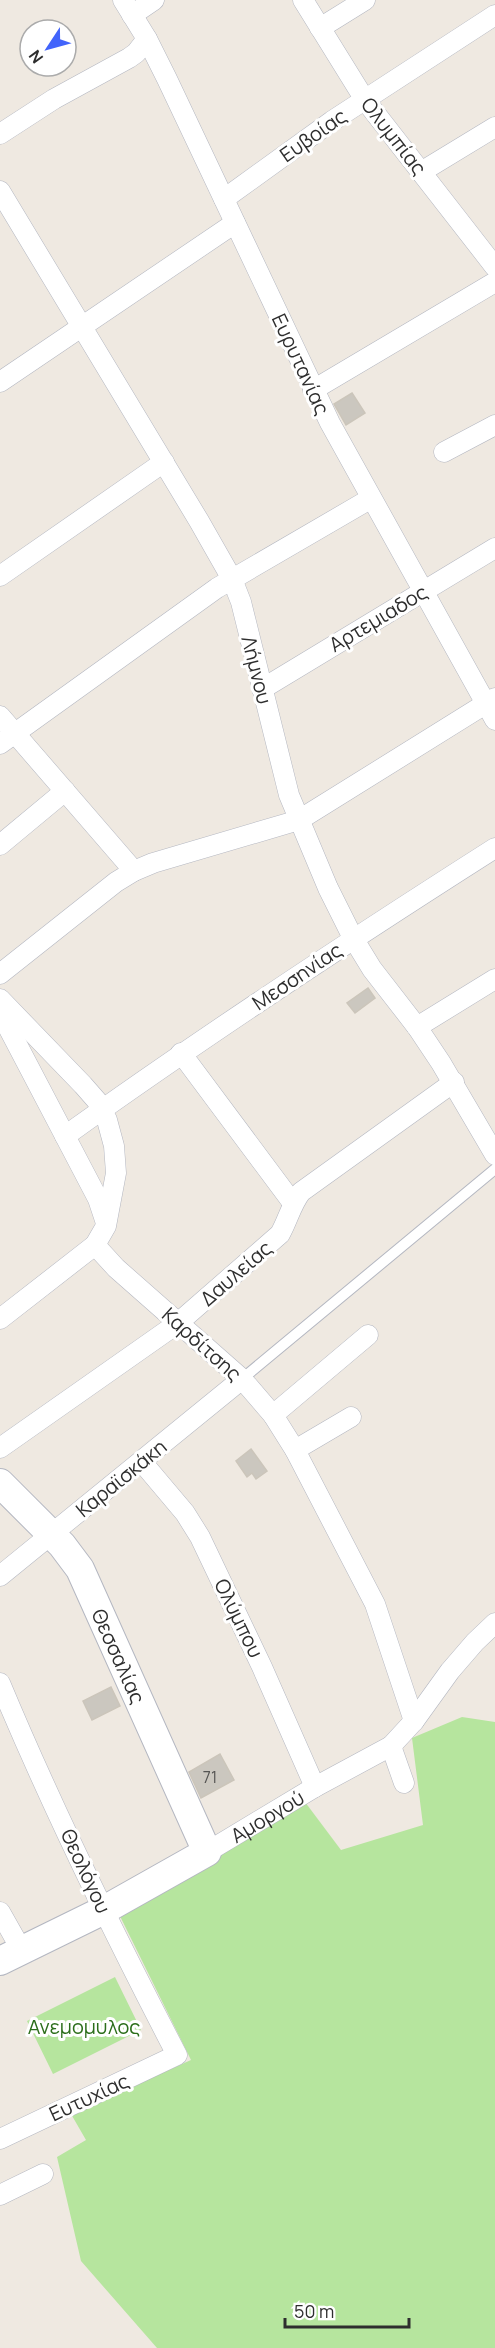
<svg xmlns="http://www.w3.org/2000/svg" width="495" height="2348" viewBox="0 0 495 2348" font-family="Manrope,sans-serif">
<rect width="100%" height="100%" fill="#efe9e1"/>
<path fill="#b6e59e" d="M462,1717L495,1722V2348H157L81,2261L57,2157L86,2140L71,2114L191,2060L115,1906L305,1802L341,1850L423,1825L412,1738Z
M115,1977L141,2030L53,2074L27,2021Z"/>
<path fill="#cbc7bf" stroke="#cbc5ba" stroke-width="1.5" d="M352,393L365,413L346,425L334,404Z
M368,988L375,998L355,1013L347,1003Z
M251,1449L267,1471L256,1479L252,1473L247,1477L236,1461Z
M111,1687L120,1706L92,1720L83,1701Z
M220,1754L234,1780L201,1798L189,1772Z"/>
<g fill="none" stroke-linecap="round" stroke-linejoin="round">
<g stroke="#b4b7c1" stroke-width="12">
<path id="lane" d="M242,1379L495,1169"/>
</g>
<g stroke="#b4b7c1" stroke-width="21">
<g id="street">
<path d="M123,0L147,39L167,79L330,423L495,720"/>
<path d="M303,0L365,100L495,267"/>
<path d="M132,15L154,0"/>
<path d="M320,28L365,0"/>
<path d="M0,134L54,99L129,58L136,53L147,39"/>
<path d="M421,172L495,127"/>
<path d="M0,191L199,521L232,579L241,602L289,795L328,888L353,938L372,969L417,1027L441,1063L495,1155"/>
<path d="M224,199L332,121L495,15"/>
<path d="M0,382L235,223"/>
<path d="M313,390L495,282"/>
<path d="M444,452L495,425"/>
<path d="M0,576L164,462"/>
<path d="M262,689L495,548"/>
<path d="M0,716L134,871"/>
<path d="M0,744L217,588L370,499"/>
<path d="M0,845L65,791"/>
<path d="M0,974L116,882L134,871L153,863L299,820L495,698"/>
<path d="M0,999L83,1085L97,1101L107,1120L114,1146L116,1173L106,1226L95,1245L116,1268L242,1379L273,1415L295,1450L375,1604L414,1721"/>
<path d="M0,1012L98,1199L106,1223"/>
<path d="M417,1027L495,979"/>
<path d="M181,1053L292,1202"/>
<path d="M65,1136C206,1035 349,941 495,848"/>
<path d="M0,1319L95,1245"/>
<path d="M273,1415L368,1335"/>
<path d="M0,1448L178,1323L280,1234C288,1220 291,1205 301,1192L454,1082"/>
<path d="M295,1450L351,1417"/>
<path d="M142,1462L185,1513L200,1537L262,1667L315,1787"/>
<path d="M0,1576L242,1379"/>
<path d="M0,1683C53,1810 114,1934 177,2055L0,2139"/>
<path d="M391,1746L404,1783"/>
<path id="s1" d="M207,1852L315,1787L391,1746L414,1721L450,1671L475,1642L495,1623"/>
<path d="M0,1912L22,1951"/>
<path d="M0,2195L43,2174"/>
</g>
</g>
<g stroke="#b4b7c1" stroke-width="30">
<g id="secondary">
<path id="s2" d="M0,1483L62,1545L80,1569L207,1852L104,1910L0,1961"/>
</g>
</g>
<use href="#lane" stroke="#fff" stroke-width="10"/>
<use href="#street" stroke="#fff" stroke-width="20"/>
<use href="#secondary" stroke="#fff" stroke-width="28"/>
</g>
<g text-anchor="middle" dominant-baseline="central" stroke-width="6" stroke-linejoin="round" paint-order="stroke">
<g font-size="16" fill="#555452">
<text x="210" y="1777">71</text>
</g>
<g font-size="20" fill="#2e2e2e" stroke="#fff">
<text transform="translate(313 135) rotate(-35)">Ευβοίας</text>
<text transform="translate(394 136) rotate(52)">Ολυμπίας</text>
<text transform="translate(301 364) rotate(65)">Ευρυτανίας</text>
<text transform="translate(378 618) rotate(-31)">Αρτεμιαδος</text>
<text transform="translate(257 670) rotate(76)">Λήμνου</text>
<text transform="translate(297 976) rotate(-34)">Μεσσηνίας</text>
<text transform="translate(236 1273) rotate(-41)">Δαυλείας</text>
<text transform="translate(202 1344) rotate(42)">Καρδίτσης</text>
<text transform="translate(121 1478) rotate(-39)">Καραϊσκάκη</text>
<text transform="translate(239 1618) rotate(64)">Ολύμπου</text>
<text stroke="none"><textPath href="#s2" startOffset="213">Θεσσαλίας</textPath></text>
<text stroke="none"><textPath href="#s1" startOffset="70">Αμοργού</textPath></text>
<text transform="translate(86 1871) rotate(65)">Θεολόγου</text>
<text transform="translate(89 2097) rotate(-25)">Ευτυχίας</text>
</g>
<g font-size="20" fill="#2c6e1b" stroke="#fff">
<text x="84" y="2026">Ανεμομυλος</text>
</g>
</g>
<g transform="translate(48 48) rotate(234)"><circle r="28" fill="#ffffff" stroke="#ababab" stroke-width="1.5"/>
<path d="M0-4.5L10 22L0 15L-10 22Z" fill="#4264fb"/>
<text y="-9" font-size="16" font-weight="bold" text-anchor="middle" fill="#2e2e2e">N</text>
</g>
<path d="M285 2318v9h124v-9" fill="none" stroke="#2e2e2e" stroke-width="3"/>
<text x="294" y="2318" font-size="18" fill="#2e2e2e" stroke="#ffffff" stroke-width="4.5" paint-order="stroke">50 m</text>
</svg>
